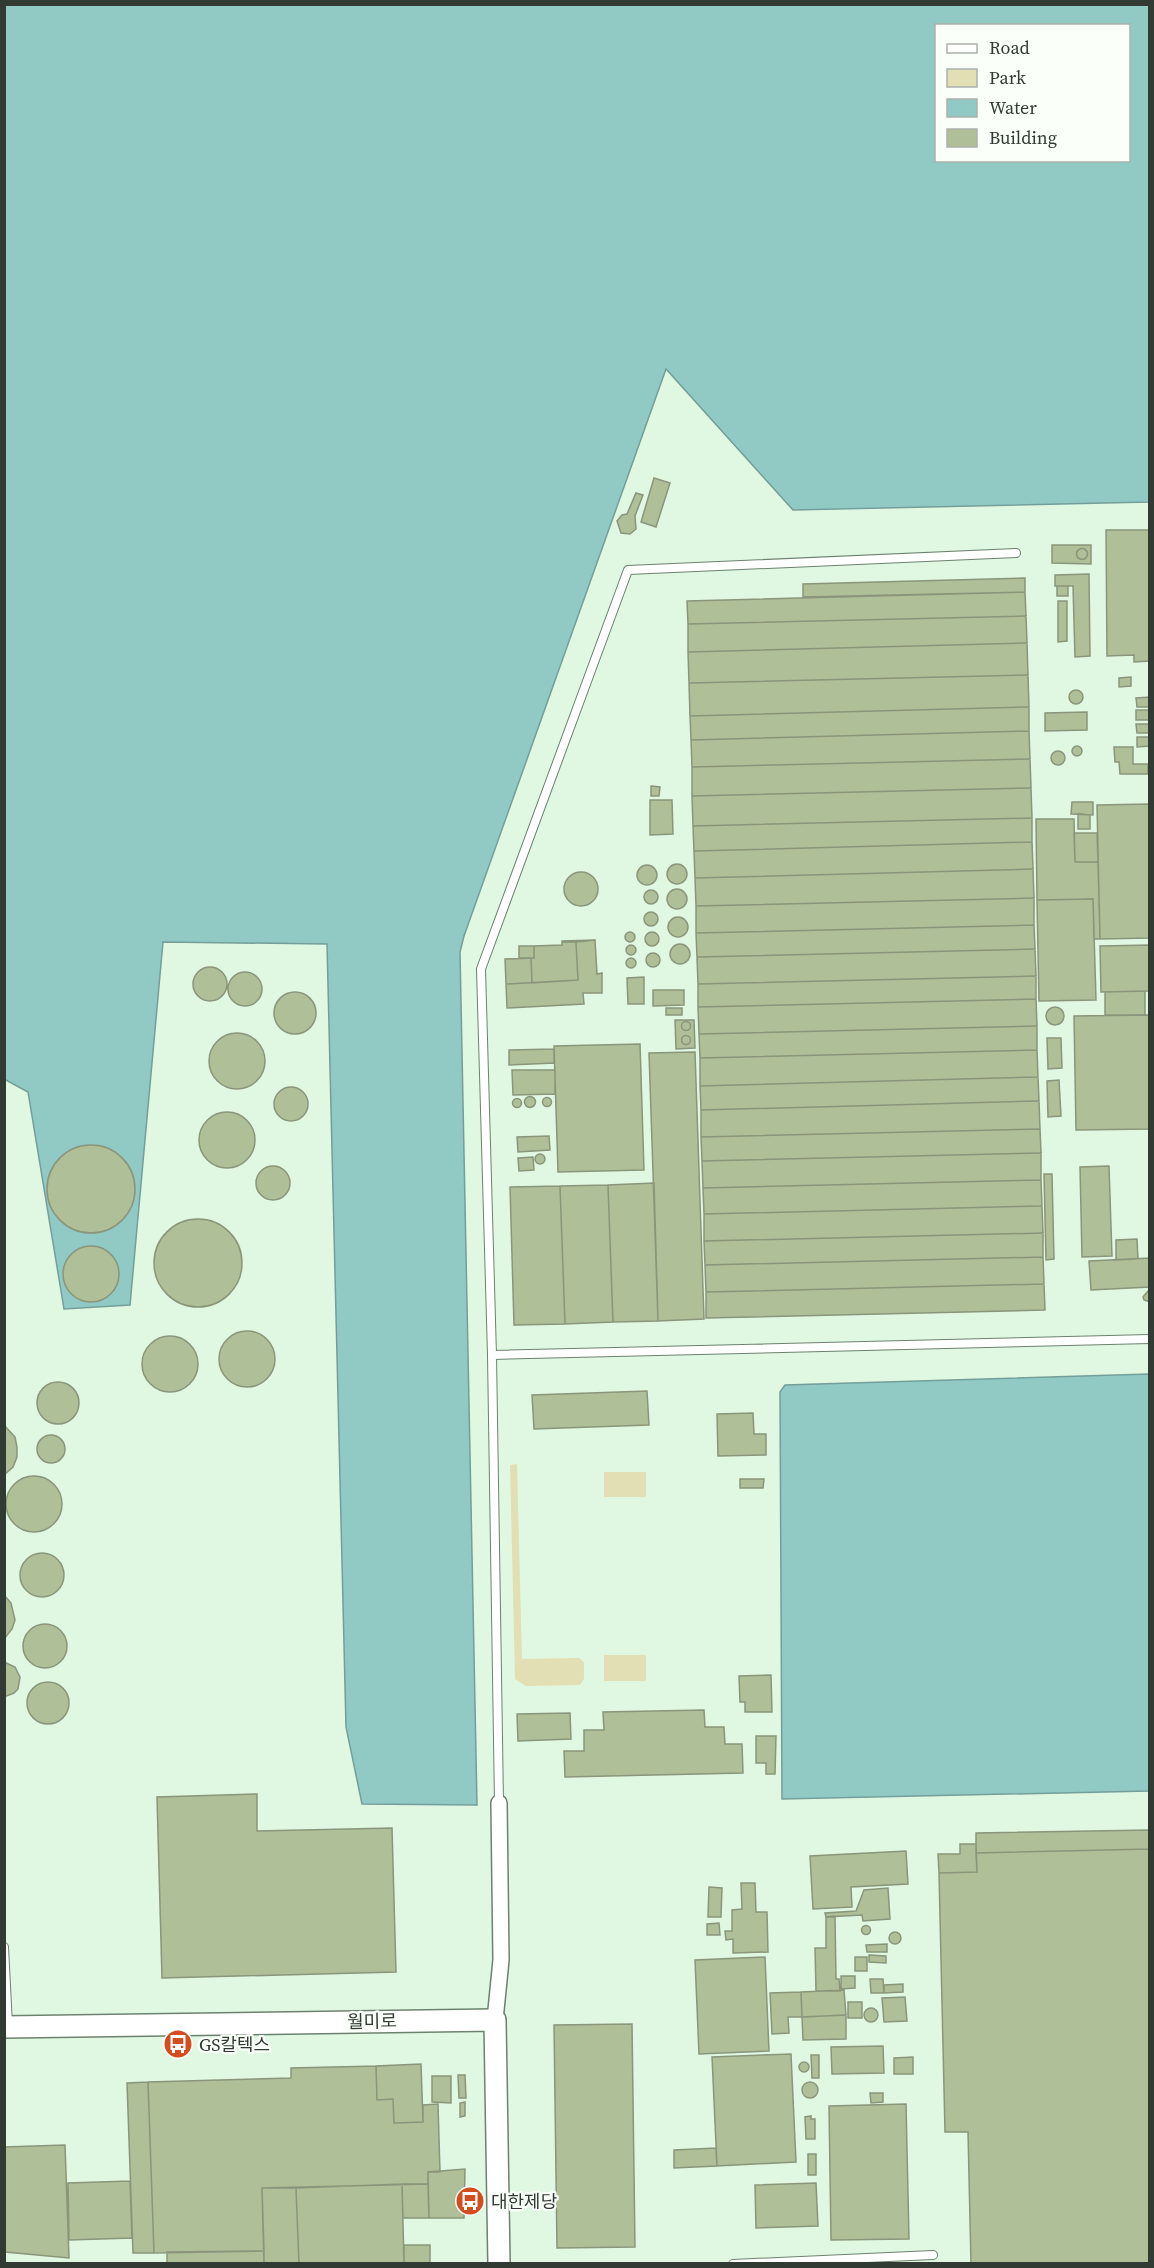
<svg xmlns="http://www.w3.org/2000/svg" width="1154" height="2268" viewBox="0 0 1154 2268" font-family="'Source Serif 4','Noto Sans KR',serif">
<rect width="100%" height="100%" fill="#e0f8e1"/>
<path fill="#e3dfb4" d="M517,1464L522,1659L579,1658L584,1662V1679L580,1685L526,1686L515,1679L510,1465Z
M604,1472H646V1497H604Z
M604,1655H646V1681H604Z"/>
<path fill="#91c9c5" stroke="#749e99" stroke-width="1.5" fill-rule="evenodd" d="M5,4L1149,5V502L793,510L666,369L464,936L460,952L477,1805L362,1804L346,1727L327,944L163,942L130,1305L64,1309L28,1092L4,1079ZM936,26H1128V160H936Z
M1149,1374V1791L782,1799L780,1392L785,1385Z"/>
<path fill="#afbf97" stroke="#8a957b" stroke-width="1.5" d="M654,478L670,483L656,527L641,522Z
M636,493L643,495L635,516L636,529L630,534L621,533L617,521L622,515L627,514Z
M1106,530H1150V661L1134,662V655L1107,656Z
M1052,545H1091V564L1052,563Z
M1076.5 554a5.5 5.5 0 1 1 11 0a5.5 5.5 0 1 1-11 0Z
M1089,574L1090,656L1075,657L1073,586H1055V575Z
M1025,578V592L803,597V584Z
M1057,586H1068V596H1057Z
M1025,592L1026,616L688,624L687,601Z
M1058,601H1067V641L1058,642Z
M1026,616L1027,643L688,652V624Z
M1027,643L1028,675L689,683L688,652Z
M1028,675L1029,707L690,716L689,683Z
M1131,677V686L1119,687V678Z
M1069 697a7 7 0 1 1 14 0a7 7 0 1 1-14 0Z
M1150,697V707H1137L1136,698Z
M1029,707V731L691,740L690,716Z
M1136,710H1150V720H1136Z
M1087,712V730L1045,731V713Z
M1136,724H1150V733H1137Z
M1029,731L1030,759L692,767L691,740Z
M1137,737H1150V746L1137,747Z
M1072 751a5 5 0 1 1 10 0a5 5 0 1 1-10 0Z
M1114,747H1133V764H1148V774H1120L1119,762H1115Z
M1051 758a7 7 0 1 1 14 0a7 7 0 1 1-14 0Z
M1030,759L1031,788L692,796V767Z
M651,786L660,787L659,796H651Z
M1031,788L1032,818L693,826L692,796Z
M650,800H672L673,834L650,835Z
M1072,802H1093V815L1071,814Z
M1150,804V938L1100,939L1097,805Z
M1078,814L1090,815V829H1078Z
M1032,818V842L694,851L693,826Z
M1036,819H1074L1075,862H1098L1100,939H1094L1093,899L1037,900Z
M1074,833H1097L1098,862H1075Z
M1032,842L1033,869L695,878L694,851Z
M667 874a10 10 0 1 1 20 0a10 10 0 1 1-20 0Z
M637 875a10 10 0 1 1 20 0a10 10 0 1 1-20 0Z
M1033,869L1034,898L696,906L695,878Z
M564 889a17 17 0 1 1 34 0a17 17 0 1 1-34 0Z
M667 899a10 10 0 1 1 20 0a10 10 0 1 1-20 0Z
M644 897a7 7 0 1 1 14 0a7 7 0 1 1-14 0Z
M1034,898V925L696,933V906Z
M1093,899L1096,1000L1039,1001L1037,900Z
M644 919a7 7 0 1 1 14 0a7 7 0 1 1-14 0Z
M668 927a10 10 0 1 1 20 0a10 10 0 1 1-20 0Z
M1034,925L1035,949L697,957L696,933Z
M625 937a5 5 0 1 1 10 0a5 5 0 1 1-10 0Z
M645 939a7 7 0 1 1 14 0a7 7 0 1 1-14 0Z
M595,940L597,974L602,973V993H583L584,1004L507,1008L505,959L534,958V946L562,945V941Z
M595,940L597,974L602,973V993H583L584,1004L507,1008L506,984L578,980L576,942Z
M562,942H576L578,980L532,983L531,958H534V946L562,945Z
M670 954a10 10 0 1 1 20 0a10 10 0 1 1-20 0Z
M626 950a5 5 0 1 1 10 0a5 5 0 1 1-10 0Z
M1150,945V991L1101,992L1100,946Z
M519,946H534V958H519Z
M1035,949L1036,976L698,984L697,957Z
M646 960a7 7 0 1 1 14 0a7 7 0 1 1-14 0Z
M626 963a5 5 0 1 1 10 0a5 5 0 1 1-10 0Z
M193 984a17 17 0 1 1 34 0a17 17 0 1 1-34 0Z
M228 989a17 17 0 1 1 34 0a17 17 0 1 1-34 0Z
M1036,976V999L698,1007V984Z
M644,977V1004H628L627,978Z
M653,990H684V1005L653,1006Z
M1145,991V1015H1105V992Z
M274 1013a21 21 0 1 1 42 0a21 21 0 1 1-42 0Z
M1036,999L1037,1026L699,1034L698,1007Z
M1046 1016a9 9 0 1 1 18 0a9 9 0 1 1-18 0Z
M666,1008H682V1015H666Z
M1149,1015L1150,1129L1076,1130L1074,1016Z
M675,1020H694L695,1048L676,1049Z
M681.5 1026a4.5 4.5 0 1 1 9 0a4.5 4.5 0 1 1-9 0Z
M1037,1026V1050L700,1058L699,1034Z
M209 1061a28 28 0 1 1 56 0a28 28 0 1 1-56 0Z
M681.5 1040a4.5 4.5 0 1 1 9 0a4.5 4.5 0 1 1-9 0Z
M1047,1038H1061L1062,1068L1048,1069Z
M640,1044L644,1170L558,1172L554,1046Z
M554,1049V1063L509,1065V1050Z
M1037,1050L1038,1077L700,1086V1058Z
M695,1052L704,1319L658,1321L649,1053Z
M512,1070H555V1094L513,1095Z
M1038,1077L1039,1101L701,1110L700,1086Z
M1059,1080L1061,1116L1048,1117L1047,1081Z
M274 1104a17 17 0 1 1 34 0a17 17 0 1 1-34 0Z
M524.5 1102a5.5 5.5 0 1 1 11 0a5.5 5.5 0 1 1-11 0Z
M542.5 1102a4.5 4.5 0 1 1 9 0a4.5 4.5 0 1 1-9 0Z
M512.5 1103a4.5 4.5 0 1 1 9 0a4.5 4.5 0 1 1-9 0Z
M1039,1101L1040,1129L701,1137V1110Z
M199 1140a28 28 0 1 1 56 0a28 28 0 1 1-56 0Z
M1040,1129L1041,1153L702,1161L701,1137Z
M549,1136L550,1150L518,1152L517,1137Z
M47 1189a44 44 0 1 1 88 0a44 44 0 1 1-88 0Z
M1041,1153V1180L703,1188L702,1161Z
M535 1159a5 5 0 1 1 10 0a5 5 0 1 1-10 0Z
M533,1157L534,1170L519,1171L518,1158Z
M1109,1166L1112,1256L1082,1257L1080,1167Z
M256 1183a17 17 0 1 1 34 0a17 17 0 1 1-34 0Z
M1044,1174H1052L1054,1259L1046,1260Z
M1041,1180L1042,1206L704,1214L703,1188Z
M654,1183L658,1321L613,1322L608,1185Z
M608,1185L613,1322L565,1324L560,1186Z
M560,1186L565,1324L514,1325L510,1187Z
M1042,1206L1043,1233L704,1241V1214Z
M154 1263a44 44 0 1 1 88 0a44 44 0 1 1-88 0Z
M1043,1233V1257L705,1265L704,1241Z
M1137,1239L1138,1259L1116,1260V1240Z
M63 1274a28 28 0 1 1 56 0a28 28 0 1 1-56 0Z
M1043,1257L1044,1284L706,1292L705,1265Z
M1150,1258V1287L1091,1290L1089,1261Z
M1044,1284L1045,1310L706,1318V1292Z
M1148,1291H1150V1302L1144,1300L1143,1297Z
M219 1359a28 28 0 1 1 56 0a28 28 0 1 1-56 0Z
M142 1364a28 28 0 1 1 56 0a28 28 0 1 1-56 0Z
M37 1403a21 21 0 1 1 42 0a21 21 0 1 1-42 0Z
M647,1391L649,1425L534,1429L532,1395Z
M753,1413L754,1434H766V1455L718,1456L717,1414Z
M4,1425L15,1437L17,1447V1457L13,1467L4,1475Z
M37 1449a14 14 0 1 1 28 0a14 14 0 1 1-28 0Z
M6 1504a28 28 0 1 1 56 0a28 28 0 1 1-56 0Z
M740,1479H764L763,1488H740Z
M20 1575a22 22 0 1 1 44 0a22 22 0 1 1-44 0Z
M4,1595L11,1603L15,1620L12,1629L4,1639Z
M23 1646a22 22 0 1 1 44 0a22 22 0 1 1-44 0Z
M4,1662L15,1667L20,1677L18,1689L14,1693L4,1697Z
M771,1675L772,1712H745V1702H740L739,1676Z
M27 1703a21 21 0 1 1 42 0a21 21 0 1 1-42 0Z
M704,1710L705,1727H724L725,1744H742L743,1773L565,1777L564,1751H584V1730H604L603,1712Z
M570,1713L571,1739L518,1741L517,1714Z
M756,1736H776L775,1774H766V1763H756Z
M257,1794V1831L392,1828L396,1972L162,1978L157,1797Z
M1150,1830V1849L976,1853V1833Z
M960,1844H976L977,1872L939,1873L938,1854H960Z
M1150,1849V2264H971L968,2132H945L939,1873L977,1872L976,1853Z
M906,1851L908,1884L851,1887L852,1907L813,1909L810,1856Z
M741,1883H755L756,1912H767L768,1952L733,1953V1939L726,1940L725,1931H732V1910L742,1909Z
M709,1887L722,1888L721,1917H708Z
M888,1888L890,1919L863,1921L862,1915L826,1917L825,1913L856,1911L864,1890Z
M835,1916L836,1979H839L840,1991H816L815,1948H826V1917Z
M719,1923L720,1935H707V1924Z
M861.5 1930a4.5 4.5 0 1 1 9 0a4.5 4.5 0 1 1-9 0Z
M889 1938a6 6 0 1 1 12 0a6 6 0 1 1-12 0Z
M887,1944V1952H867L866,1945Z
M869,1955L886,1956V1963L869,1962Z
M765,1957L769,2051L699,2054L695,1960Z
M855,1957H867V1971H855Z
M841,1976H855V1988L841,1989Z
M870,1979H883L884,1993H871Z
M903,1984V1992L884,1993V1985Z
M844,1990L846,2015L802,2017L801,1992Z
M801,1992L802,2017H788L789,2033L772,2034L770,1993Z
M905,1997L907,2021L884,2022L882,1998Z
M848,2002H862V2018H848Z
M864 2015a7 7 0 1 1 14 0a7 7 0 1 1-14 0Z
M846,2015V2039L803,2040L802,2017Z
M632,2024L635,2247L557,2248L554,2025Z
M883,2046L884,2073L832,2074L831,2047Z
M791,2054L796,2162L717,2166L712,2057Z
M811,2055H819V2078H812Z
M913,2057V2074H894V2058Z
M799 2067a5 5 0 1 1 10 0a5 5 0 1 1-10 0Z
M421,2064L423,2122L394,2123L393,2099L377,2100L376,2066Z
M376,2066L377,2100L393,2099L394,2123L423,2122V2105L438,2104L440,2172H428V2184L262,2188L264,2251L154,2253L148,2082L291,2078V2068Z
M458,2075H465L466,2098H459Z
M432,2076H451V2103L432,2102Z
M148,2082L154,2253H133L127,2083Z
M802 2090a8 8 0 1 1 16 0a8 8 0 1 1-16 0Z
M870,2093H883V2102L871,2103Z
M465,2102V2116L460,2117V2103Z
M906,2104L909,2239L831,2240L829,2106Z
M811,2116V2119H815V2139H806L805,2117Z
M65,2145L69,2258L5,2252L4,2147Z
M716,2148L717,2166L674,2168V2150Z
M808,2154H816V2175H808Z
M465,2169L464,2218H429L428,2172Z
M130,2181L132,2238L69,2240L68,2183Z
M816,2183L818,2226L756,2228L755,2185Z
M402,2184L404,2264H299L296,2188Z
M402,2184H428L429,2218H403Z
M262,2188H296L299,2264H264Z
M404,2245H430V2264H404Z
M264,2251V2264H167V2252Z"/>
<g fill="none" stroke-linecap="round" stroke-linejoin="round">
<g stroke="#6d826e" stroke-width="10">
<path id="lane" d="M492,1355L1150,1339
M499,1803L492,1355L481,969L628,570L1016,553
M4,1947L8,2025
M733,2264L933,2255"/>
</g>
<g stroke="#6d826e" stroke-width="18">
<path id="street" d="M495,2020L501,1960L499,1803"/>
</g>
<g stroke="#6d826e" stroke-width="24">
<path id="secondary" d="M4,2027L495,2020L499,2264"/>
</g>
<use href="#lane" stroke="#fff" stroke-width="8"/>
<use href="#street" stroke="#fff" stroke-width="15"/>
<use href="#secondary" stroke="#fff" stroke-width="21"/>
</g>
<defs>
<g id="bus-disc" transform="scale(1.5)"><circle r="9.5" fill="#d54d1f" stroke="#fafffa"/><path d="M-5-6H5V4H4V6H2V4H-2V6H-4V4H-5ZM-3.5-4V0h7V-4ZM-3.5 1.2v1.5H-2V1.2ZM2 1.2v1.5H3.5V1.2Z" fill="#fff"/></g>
</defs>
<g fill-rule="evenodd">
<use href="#bus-disc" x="178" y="2044"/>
<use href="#bus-disc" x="470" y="2201"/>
</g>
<g text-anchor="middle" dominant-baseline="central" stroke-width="4.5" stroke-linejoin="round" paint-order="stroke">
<g font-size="18" fill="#323b33" stroke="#fafffa">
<text transform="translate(372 2021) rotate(-1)">월미로</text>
</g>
<g font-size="18" fill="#323b33" stroke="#fafffa" text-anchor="start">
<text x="199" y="2044">GS칼텍스</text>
<text x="491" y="2201">대한제당</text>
</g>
</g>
<rect width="1154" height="2268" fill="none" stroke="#323b33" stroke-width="12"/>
<rect x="935" y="24" width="195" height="138" fill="#fafffa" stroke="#aab1aa" stroke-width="1.5"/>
<rect x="947" y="44" width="30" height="9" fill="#ffffff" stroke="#aab1aa" stroke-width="1.5"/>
<text x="989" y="54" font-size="18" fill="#323b33">Road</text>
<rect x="947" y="69" width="30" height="18" fill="#e3dfb4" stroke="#aab1aa" stroke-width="1.5"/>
<text x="989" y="84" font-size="18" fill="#323b33">Park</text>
<rect x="947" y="99" width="30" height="18" fill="#91c9c5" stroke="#aab1aa" stroke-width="1.5"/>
<text x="989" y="114" font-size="18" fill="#323b33">Water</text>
<rect x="947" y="129" width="30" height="18" fill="#afbf97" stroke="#aab1aa" stroke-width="1.5"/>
<text x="989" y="144" font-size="18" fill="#323b33">Building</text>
</svg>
